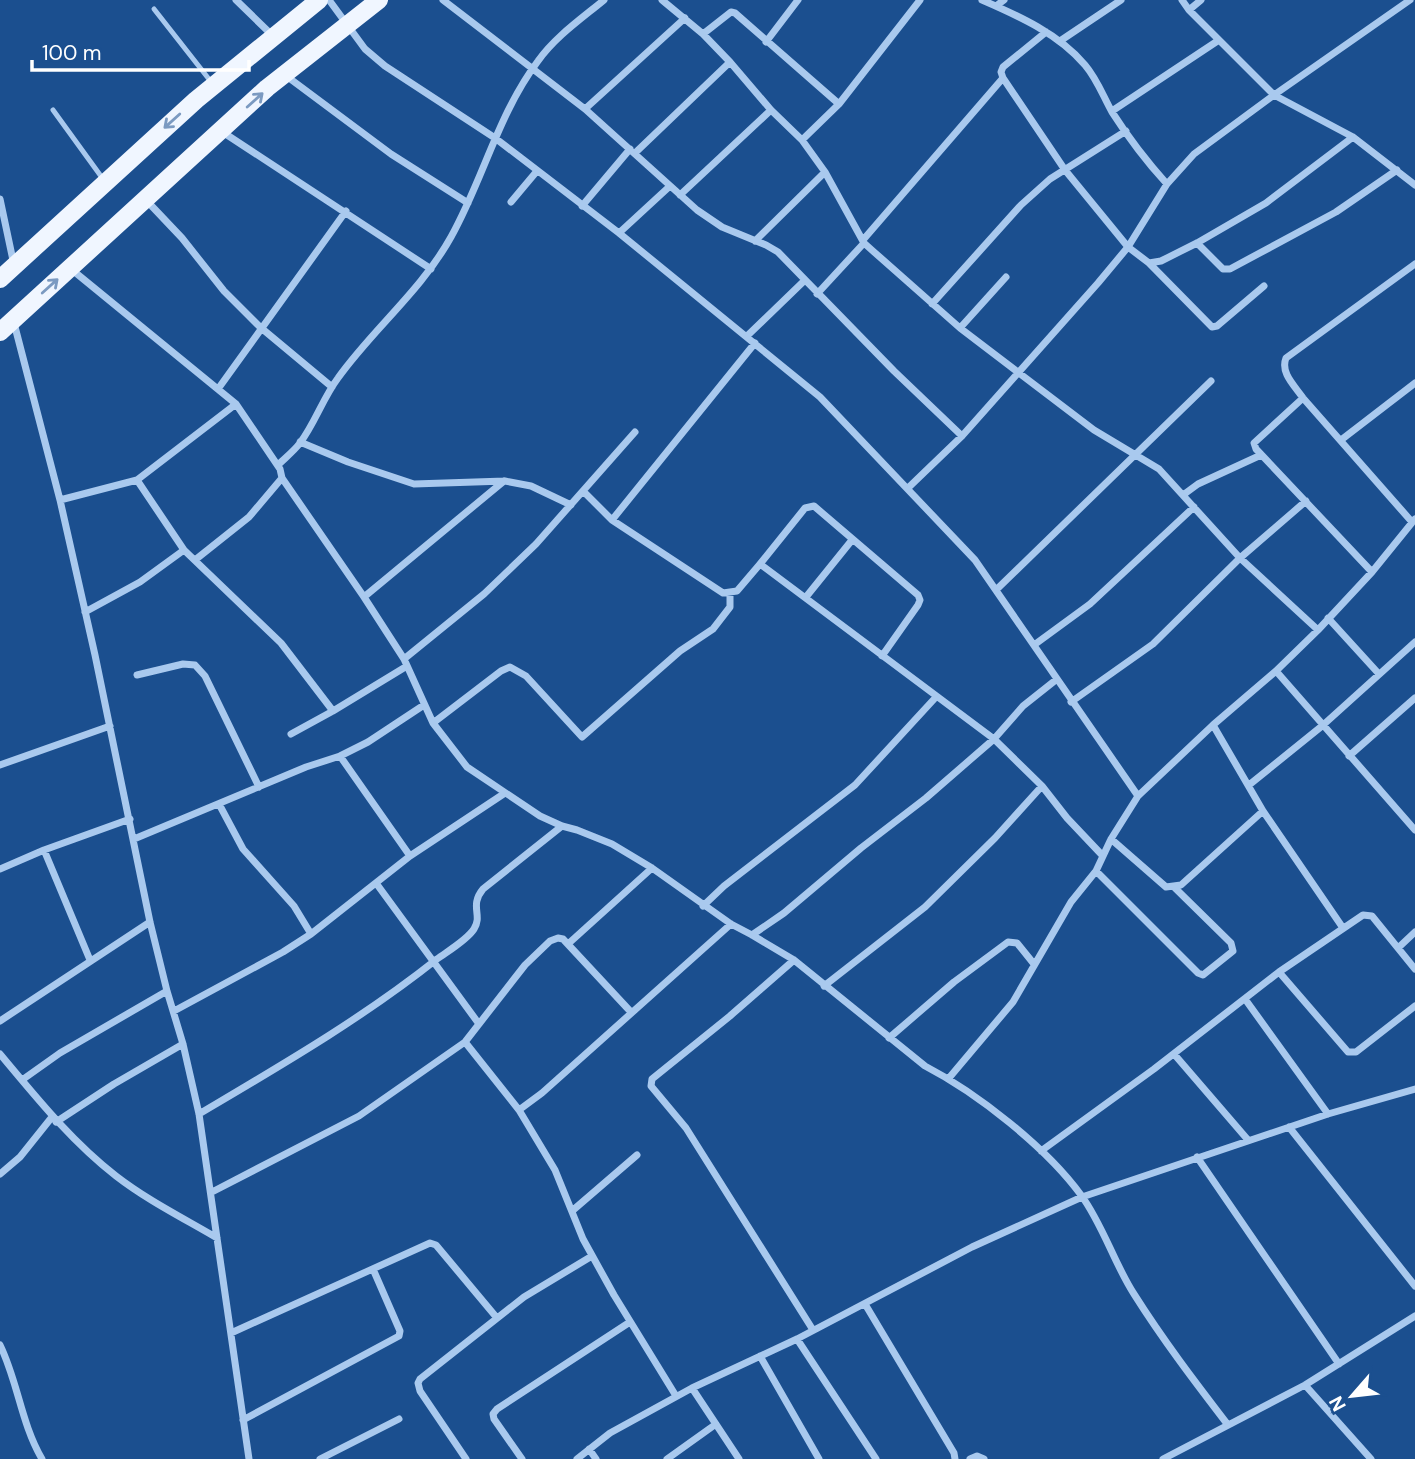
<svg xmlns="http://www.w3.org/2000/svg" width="1415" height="1459" viewBox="0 0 1415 1459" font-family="'DM Sans',sans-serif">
<rect width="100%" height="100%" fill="#1b4f8f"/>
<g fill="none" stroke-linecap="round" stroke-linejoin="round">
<path stroke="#a9c9ee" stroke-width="5" d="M154,9L212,83
M53,110L103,179"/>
<path stroke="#a9c9ee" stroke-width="7" d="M236,0L273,36
M329,0L365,49L385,66L495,138L619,233L820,397L975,560L1138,796
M443,0L585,109L697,210L722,227L766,245L778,252L894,371L962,436
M662,0L703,34L730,62L771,110L802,140L825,172L864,243L874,252L960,328L1019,373L1094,430L1159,469L1240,558L1318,630
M982,0C1019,16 1059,34 1085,65C1097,79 1103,96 1112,112C1128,137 1147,162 1167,184
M1182,0L1189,10L1274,95L1353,137L1415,185
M996,6L1004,0
M1189,10L1201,0
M1046,32L1003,67L1001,72L1003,78L1065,170L1128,247L1149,263L1161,261L1197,243L1266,203L1353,137
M703,34L731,12L735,13L839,104
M1060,41L1121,0
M766,42L798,0
M285,75L391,154L468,203
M585,109L685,18
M1112,111L1219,40
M221,131L431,269
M802,140L839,104L920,0
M635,153L730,62
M680,195L771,110
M0,199L14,265
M146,200L182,238L224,291L260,327L332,387
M511,202L537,171
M582,206L630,149
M619,233L670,186
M863,240L1003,78
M755,241L825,172
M1197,243L1223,269H1230L1336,212L1397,170
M1149,263L1212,327L1217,326L1264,286
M71,269L236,404L280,469L282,478L364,597L404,659L433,723L467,767L540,816L562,826L577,830L612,844L652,868L731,924L752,935L794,960L925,1066C977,1093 1046,1147 1081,1195C1103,1225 1114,1263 1134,1294C1163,1340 1195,1382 1228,1425
M817,294L864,243
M932,304L1021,205L1050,179L1126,131
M14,323L60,500L95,655L150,922L167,991L183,1044L199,1114L249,1459
M960,328L1006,277
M747,336L804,281
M218,389L346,211
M1303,398L1254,443L1256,449L1372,572
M1341,440L1415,383
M300,442L348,462L414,484L505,481L531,486L571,505
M278,465C285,458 294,451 300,443C315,423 323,398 338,378C373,329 421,291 451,237C483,180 498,114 538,61C555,37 581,19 604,0
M137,480L184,550L281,643L333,711
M908,488L962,436L1098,283L1128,247L1167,184L1194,154L1274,95L1410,0
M583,491L612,520L723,593L737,591L760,564L994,739L1042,786L1067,818L1102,855
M1183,495L1198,484L1261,455
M60,500L137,480L236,404
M612,520L755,343
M1412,522L1303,398C1295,386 1280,373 1286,358L1415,264
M195,560L249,517L282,478
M760,564L805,508L814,506L918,595L920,600L918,605L882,656
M996,590L1211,381
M364,597L504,481
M806,597L852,540
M85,612L140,582L184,550
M1328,618L1379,674
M1034,645L1090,604L1194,507
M404,659L484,594L536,544L635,432
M1276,671L1415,830
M137,675L183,664L195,665L205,676L259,787
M1071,702L1153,644L1240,558L1306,501
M433,723L501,671L510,667L526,676L582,737L680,651L713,629L730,607V593
M1213,725L1263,811L1343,928
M291,734L333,711L407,666
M340,756L410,856
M1349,756L1415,698
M0,765L110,726
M1249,785L1322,726L1415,642
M219,804L243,849L294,906L311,934
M134,839L306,767L340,756L368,742L424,705
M1111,839L1166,887L1181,885L1263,811
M44,850L90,960
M0,869L44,850L130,819
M1096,871L1198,973L1203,975L1233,951L1231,943L1175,888
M376,883L479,1024
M703,906L724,886L855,785L936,697
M752,935L784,913L861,848L926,798L994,739L1023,706L1057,679
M568,944L652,868
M1398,948L1415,932
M794,960L730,1016L652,1079L651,1086L686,1128L813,1330
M1279,972L1348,1052H1356L1415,1006
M824,986L925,907L995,838L1042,786
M1245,999L1328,1114
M174,1011L283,952L311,934L410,856L505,793
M0,1021L150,922
M889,1038L954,982L1008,942L1017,943L1034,964
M465,1042L519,1110L542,1093L731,924
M0,1054C36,1097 71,1141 116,1176C147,1200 183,1218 217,1238
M1174,1054L1248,1140
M949,1078L1013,1002L1071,902L1096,871L1111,839L1138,796L1213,725L1276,671L1318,630L1372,572L1415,519
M22,1080L60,1053L167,991
M519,1110L555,1170L583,1239L614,1295L676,1396
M199,1114C280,1066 363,1018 437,959C448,951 467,940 474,929C483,915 469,906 483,889L562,826
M56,1122L114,1084L183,1044
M1289,1127L1415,1286
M1041,1151L1154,1069L1279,972L1363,915L1372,916L1415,969
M1197,1157L1339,1364
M0,1174L20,1157L52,1117
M212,1192L359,1116L465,1042L525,965L550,941L558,938L563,939L630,1011
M572,1211L637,1155
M865,1304L954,1453L955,1459
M231,1333L430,1243L436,1245L497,1318
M797,1339L876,1459
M0,1345C18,1382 21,1423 42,1459
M760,1356L819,1459
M1305,1385L1371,1459
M692,1388L739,1459
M243,1420L399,1336L400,1331L373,1269
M589,1449L596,1459
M320,1459L399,1419
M466,1459L420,1391L418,1383L420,1379L524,1297L592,1256
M522,1459L494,1419L493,1414L497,1409L630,1322
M577,1459L610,1433L692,1388L797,1339L972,1247L1082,1197L1328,1114L1415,1089
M667,1459L716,1424
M970,1459L977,1456L984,1459
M1163,1459L1305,1385L1415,1316"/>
<path stroke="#f0f6ff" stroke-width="18" d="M0,279L196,100L319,0
M0,332L267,88L379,0"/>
</g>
<defs><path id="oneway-shaft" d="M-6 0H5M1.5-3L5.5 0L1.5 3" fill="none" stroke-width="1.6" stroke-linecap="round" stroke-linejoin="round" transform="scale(1.75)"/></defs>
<g stroke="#7b9ac1">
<use href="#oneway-shaft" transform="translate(255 100) rotate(-42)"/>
<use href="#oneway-shaft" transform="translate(172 121) rotate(138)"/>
<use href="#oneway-shaft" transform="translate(50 286) rotate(-42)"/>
</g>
<g transform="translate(1352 1396) rotate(242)" stroke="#1b4f8f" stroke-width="5" paint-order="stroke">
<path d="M0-5L12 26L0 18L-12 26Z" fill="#ffffff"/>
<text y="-10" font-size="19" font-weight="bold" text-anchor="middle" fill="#ffffff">N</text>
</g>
<path d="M32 60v10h217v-10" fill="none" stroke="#ffffff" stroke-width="3.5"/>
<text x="42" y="60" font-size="21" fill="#ffffff" stroke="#1b4f8f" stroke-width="5" paint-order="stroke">100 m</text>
</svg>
